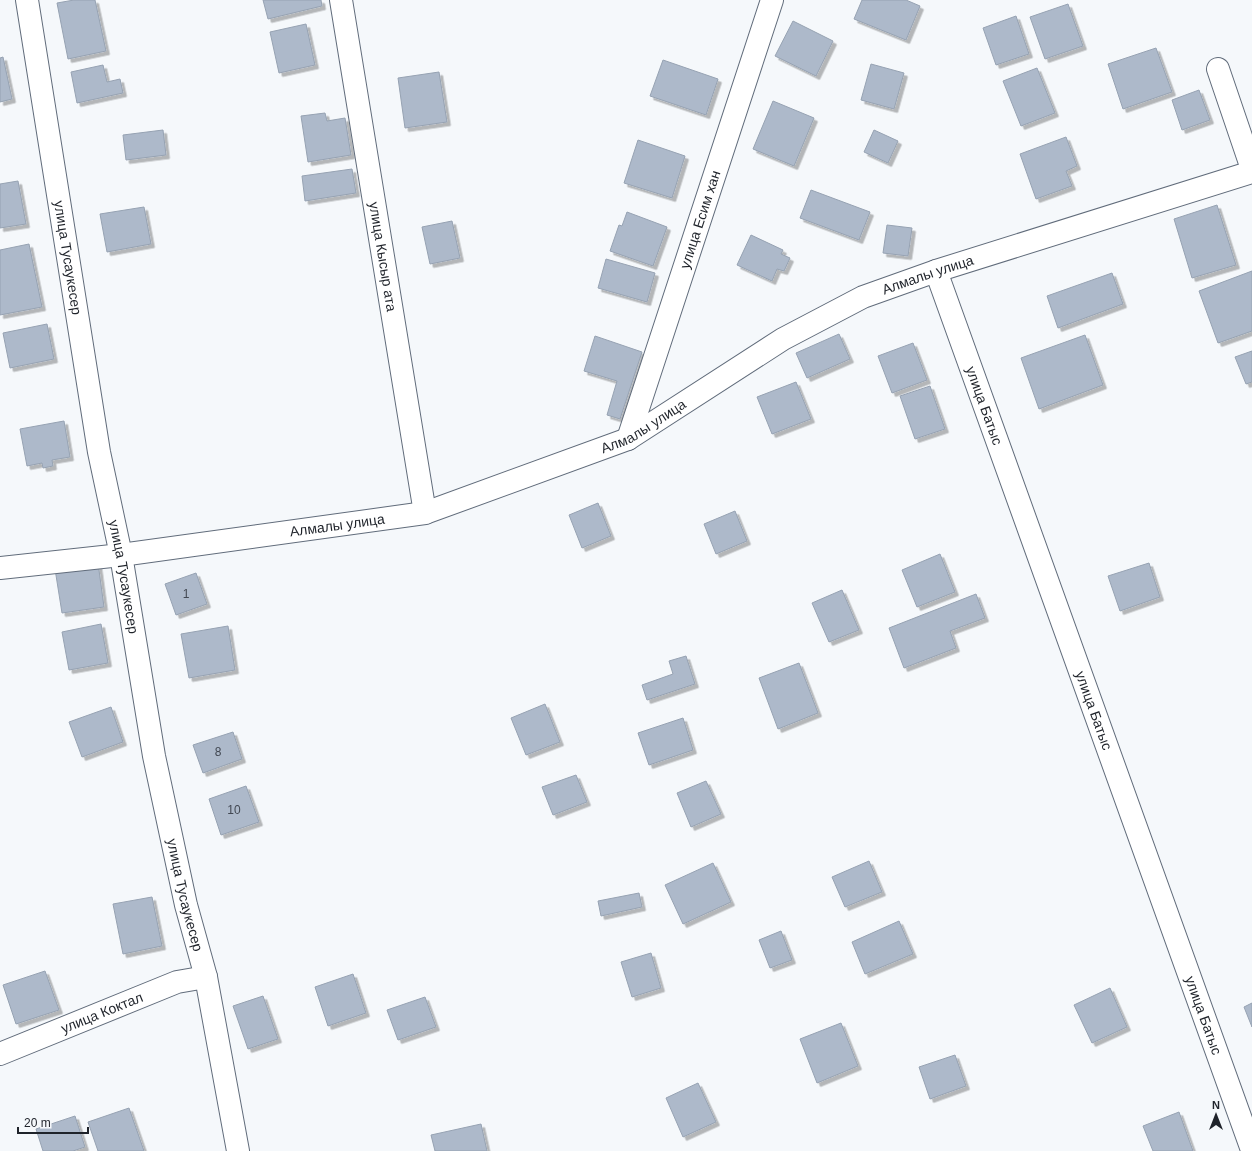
<svg xmlns="http://www.w3.org/2000/svg" width="1252" height="1151" viewBox="0 0 1252 1151" font-family="Arial,sans-serif">
<defs>
<filter id="shadow"><feDropShadow dx="3.5" dy="3.5" stdDeviation="0" flood-color="#0004"/></filter>
</defs>
<rect width="100%" height="100%" fill="#f5f8fb"/>
<path fill="#adb9ca" stroke="#96a2b2" filter="url(#shadow)" d="M74,0H95L106,51L68,59L57,3Z
M263,0H321L322,6L268,19Z
M862,0H906L920,6L906,40L854,19Z
M1068,4L1083,46L1045,59L1030,17Z
M1016,16L1029,54L996,65L983,28Z
M793,21L833,41L816,76L775,56Z
M306,24L315,65L279,73L270,32Z
M1156,48L1172,92L1123,109L1108,64Z
M3,57L12,99L0,102V58Z
M663,60L718,79L706,115L650,96Z
M871,64L904,73L894,109L861,100Z
M103,65L107,82L120,79L123,93L77,103L71,72Z
M1037,68L1055,113L1021,126L1003,81Z
M439,72L447,122L405,128L398,78Z
M1199,90L1210,120L1182,130L1172,100Z
M773,101L814,118L794,166L753,149Z
M325,113L327,121L345,118L351,155L308,162L301,116Z
M163,130L166,155L126,160L123,135Z
M874,130L898,141L888,163L864,152Z
M1066,137L1077,166L1066,171L1072,186L1036,199L1020,154Z
M638,140L685,156L672,198L624,183Z
M352,169L356,193L305,201L302,176Z
M18,181L26,224L0,228V184Z
M811,190L870,212L859,240L800,218Z
M1217,205L1236,265L1192,278L1174,219Z
M144,207L151,244L107,252L100,214Z
M627,212L667,227L653,266L610,251L619,225L622,226Z
M452,221L460,258L430,264L422,227Z
M887,225L912,228L908,256L883,253Z
M751,235L783,250L781,254L790,258L784,271L777,269L772,281L737,265Z
M29,244L42,307L0,315V250Z
M606,259L655,273L647,302L598,288Z
M1252,271V331L1218,343L1199,291Z
M1112,273L1123,304L1058,328L1047,296Z
M47,324L54,359L10,368L3,333Z
M839,334L850,359L807,378L796,353Z
M1085,335L1103,385L1039,409L1021,358Z
M595,336L642,352L620,419L607,415L617,381L584,371Z
M913,343L927,380L892,393L878,356Z
M1252,351V382L1246,384L1235,357Z
M796,382L811,419L772,434L757,397Z
M930,386L945,429L915,439L900,396Z
M64,421L70,457L52,460L53,466L43,468L42,463L27,466L20,429Z
M598,503L611,536L582,548L569,515Z
M735,511L747,541L716,554L704,524Z
M940,554L955,592L917,607L902,570Z
M98,563L104,607L62,613L55,569Z
M1149,563L1160,597L1120,611L1108,576Z
M196,573L207,604L176,615L165,584Z
M842,590L859,630L829,642L812,603Z
M976,594L985,618L950,631L956,648L904,668L889,628Z
M101,624L108,663L69,670L62,632Z
M228,626L235,670L189,678L181,634Z
M686,656L695,684L647,700L642,685L673,674L669,661Z
M799,663L818,713L778,729L759,678Z
M545,704L560,742L526,755L511,718Z
M111,707L123,742L82,757L69,722Z
M683,718L693,750L649,765L638,733Z
M233,732L242,759L203,773L193,745Z
M576,775L587,802L553,815L542,787Z
M706,781L721,814L691,827L677,793Z
M246,786L259,822L221,835L209,799Z
M869,861L882,892L845,907L832,877Z
M713,863L731,902L683,924L665,885Z
M639,893L642,907L601,916L598,901Z
M152,897L162,946L123,954L113,904Z
M899,921L913,954L865,974L852,942Z
M781,931L792,960L770,968L759,940Z
M651,953L661,988L632,997L621,962Z
M45,971L59,1010L16,1024L3,985Z
M353,974L366,1013L328,1026L315,987Z
M1110,988L1127,1027L1092,1043L1074,1005Z
M263,996L278,1039L248,1049L233,1006Z
M425,997L436,1027L398,1040L387,1010Z
M1252,1003V1027L1244,1007Z
M841,1023L858,1066L817,1083L800,1039Z
M955,1055L966,1086L930,1099L919,1067Z
M698,1083L716,1122L683,1137L666,1098Z
M129,1108L144,1151H98L88,1122Z
M1179,1112L1193,1151H1153L1143,1126Z
M75,1116L85,1147L73,1151H43L36,1129Z
M481,1124L487,1151H435L431,1135Z"/>
<g fill="none" stroke-linecap="round" stroke-linejoin="round">
<g stroke="#616c7b" stroke-width="24">
<g id="minor">
<path id="s1" d="M27,0L99,452L121,555L154,756L186,905L206,977L238,1151"/>
<path id="s2" d="M341,0L425,513"/>
<path d="M1218,69L1252,169"/>
<path id="s3" d="M936,271L1252,1150"/>
<path id="s4" d="M628,439L772,0"/>
<path id="s5" d="M0,568L121,555L425,513L628,439L783,339L863,297L936,271L1252,172"/>
<path id="s6" d="M0,1054L177,982L206,977"/>
</g>
</g>
<use href="#minor" stroke="#fff" stroke-width="22"/>
</g>
<g text-anchor="middle" dominant-baseline="central" stroke-width="3.5" stroke-linejoin="round" paint-order="stroke">
<g font-size="12" fill="#424852">
<text x="186" y="594">1</text>
<text x="218" y="752">8</text>
<text x="234" y="810">10</text>
</g>
<g font-size="14" fill="#1f232a" stroke="#f5f8fb">
<text stroke="none"><textPath href="#s4" startOffset="231">улица Есим хан</textPath></text>
<text stroke="none"><textPath href="#s2" startOffset="260">улица Кысыр ата</textPath></text>
<text stroke="none"><textPath href="#s1" startOffset="261">улица Тусаукесер</textPath></text>
<text stroke="none"><textPath href="#s5" startOffset="988">Алмалы улица</textPath></text>
<text stroke="none"><textPath href="#s3" startOffset="143">улица Батыс</textPath></text>
<text stroke="none"><textPath href="#s5" startOffset="664">Алмалы улица</textPath></text>
<text stroke="none"><textPath href="#s5" startOffset="340">Алмалы улица</textPath></text>
<text stroke="none"><textPath href="#s1" startOffset="585">улица Тусаукесер</textPath></text>
<text stroke="none"><textPath href="#s3" startOffset="467">улица Батыс</textPath></text>
<text stroke="none"><textPath href="#s1" startOffset="909">улица Тусаукесер</textPath></text>
<text stroke="none"><textPath href="#s6" startOffset="110">улица Коктал</textPath></text>
<text stroke="none"><textPath href="#s3" startOffset="791">улица Батыс</textPath></text>
</g>
</g>
<g transform="translate(1216 1115)" stroke="#f5f8fb" stroke-width="3" paint-order="stroke">
<path d="M0-3L7 15L0 10L-7 15Z" fill="#1f232a"/>
<text y="-6" font-size="11" font-weight="bold" text-anchor="middle" fill="#1f232a">N</text>
</g>
<path d="M18 1127v6h70v-6" fill="none" stroke="#1f232a" stroke-width="2"/>
<text x="24" y="1127" font-size="12" fill="#1f232a" stroke="#f5f8fb" stroke-width="3" paint-order="stroke">20 m</text>
</svg>
